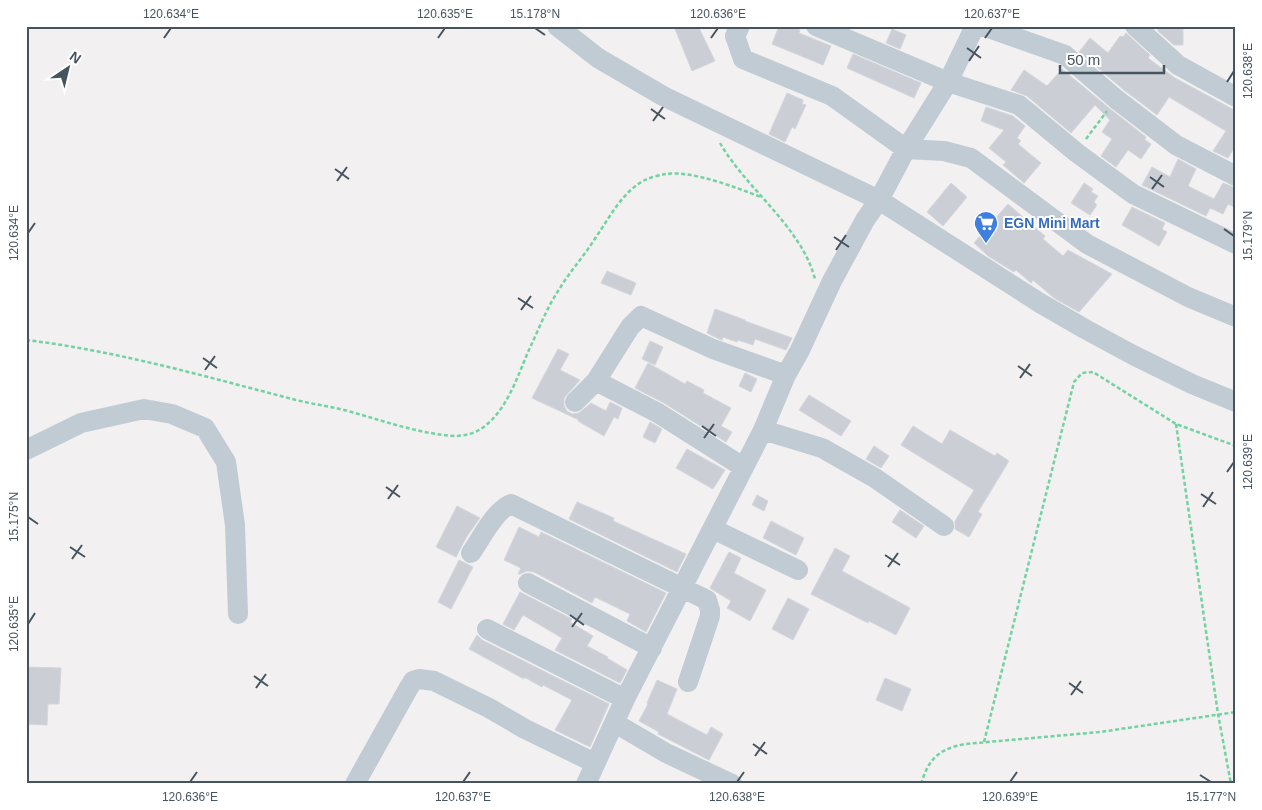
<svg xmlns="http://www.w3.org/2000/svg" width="1262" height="810" viewBox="0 0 1262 810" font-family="Arial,sans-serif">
<rect width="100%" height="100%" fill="#f2f0f0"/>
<path fill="#cbcfd5" stroke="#d3d6dc" d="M682,26H698L715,61L692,71L675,29Z
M779,26H791L800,30L799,33L831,46L823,65L772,44Z
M1158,26H1183V45H1174L1158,31Z
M892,29L906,35L900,49L886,43Z
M1126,33L1150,55L1148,58L1175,78L1236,111V145L1228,158L1213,151L1226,131L1169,97L1157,115L1124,90L1079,52L1090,38L1108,53L1120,36L1123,37Z
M853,54L921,83L914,98L847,68Z
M1062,69L1109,108L1146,137L1145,140L1151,144L1141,159L1128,150L1116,167L1101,156L1112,139L1102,132L1110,120L1095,105L1071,133L1027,96L1011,90L1024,70L1047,86Z
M787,93L803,100L802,104L806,105L795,129L792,127L785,142L769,134Z
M986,107L1013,116L1025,126L1017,138L1021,141L1018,144L1041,163L1024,183L1003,165L1006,162L989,148L1004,130L981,121Z
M1178,159L1196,169L1188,186L1214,199L1223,183L1236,188V208L1228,204L1223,214L1210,208L1206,216L1142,185L1152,167L1170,177Z
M951,183L967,197L943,226L927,212Z
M1084,183L1093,189L1091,192L1098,196L1094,202L1097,205L1090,215L1071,203Z
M1008,204L1045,236L1043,239L1063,256L1068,250L1112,274L1079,312L1054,298L1033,280L1031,283L1016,270L1014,272L988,256L974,243Z
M1132,207L1165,223L1162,229L1167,232L1159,246L1122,225Z
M607,271L636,283L631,295L601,283Z
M715,309L745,320V321L792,338L786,350L755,339L753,345L738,340L737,342L723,337L722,340L717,338L707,333Z
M650,341L663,347L655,365L642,359Z
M558,349L569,354L560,370L580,380L564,398V406L567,411L572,414L579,413L591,403L606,411L610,402L622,408L618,419L614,417L604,436L578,421L579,420L532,398Z
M648,363L685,384L687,381L704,390L703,393L731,408L721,426L732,432L726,442L664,403L635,388Z
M745,373L757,379L751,392L739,386Z
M809,395L851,421L841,436L799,410Z
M650,422L662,429L655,443L643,437Z
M913,426L942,444L950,430L995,456L997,453L1009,461L978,512L982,514L969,537L955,529V521L974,490L901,445Z
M874,446L889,456L881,468L866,459Z
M687,449L725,470L713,489L676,468Z
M757,495L768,501L764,511L752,505Z
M577,502L614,518L613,521L686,554L677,572L569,519Z
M457,506L480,518L467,536L456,557L436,547Z
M900,510L924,526L916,538L892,522Z
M771,521L804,538L796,555L763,538Z
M519,527L539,537L541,532L666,593L646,632L627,621L630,614L595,597L592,603L534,572L527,571L520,574H518L521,568L504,560Z
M835,548L850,556L842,571L910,608L896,635L869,621L868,623L811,594Z
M729,552L741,558L734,573L766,590L750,621L727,608L731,601L710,588Z
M459,560L473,567L451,609L438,602Z
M520,592L572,619L570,622L593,636L587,646L608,657L607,658L627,670L620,683L555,650L562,638L523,615L514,630L503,624Z
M788,598L809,609L793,640L772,629Z
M477,635L482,640L609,704L590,747L555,730L572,700L543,685L542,687L524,677V679L469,649Z
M26,667L61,668L59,704H48L47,725L26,724Z
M885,678L911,689L902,711L876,700Z
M657,680L677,689L667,714L707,735L711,727L723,734L709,760L658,734L659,732L639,721L648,704L647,703Z"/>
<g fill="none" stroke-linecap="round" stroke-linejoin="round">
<path stroke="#72d3a1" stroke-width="2.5" stroke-dasharray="4 2.5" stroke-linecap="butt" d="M1086,139L1107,111
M720,143C747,190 801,226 815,279
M26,340C118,351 207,377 296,400C312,404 328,406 344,410C378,419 410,431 444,435C455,437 469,436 479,430C505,415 517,378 528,352C538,331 547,307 560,288C571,270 585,255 596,237C610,217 622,192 645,180C651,177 660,175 666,174C692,170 737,188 761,197
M1176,424L1218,714L1231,784
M984,742L1074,382L1082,373L1093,372L1176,424L1236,446
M921,784C929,758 939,749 965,744L1100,732L1236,712"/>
<path stroke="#c0cbd3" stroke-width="20" d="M557,26L598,58L663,96L879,200L1040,303L1085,329L1133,355L1192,384L1236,402
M740,26L735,36L743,59L832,96L906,149L944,151L971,158L1087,244L1188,297L1236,317
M816,26L948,82L1019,105L1077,153L1133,194L1236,244
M983,26L1065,55L1116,99L1176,145L1236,176
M1135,26L1178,65L1236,97
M596,381L630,327L641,316L713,349L786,375
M575,402L596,381L658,413L743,467
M763,430L822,448L875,478L944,526
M26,450L81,423L144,409L172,414L205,428L226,462L235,525L238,614
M713,529L798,570
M471,553C481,539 495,510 511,504L707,600L710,610V616L688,682
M528,583L652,648
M487,629L625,699
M615,723L666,753L732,784
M355,784L408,689L413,681L419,679L434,681L489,708L525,729L595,763
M586,784L625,699L763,430L786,375L800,350L832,281L865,220L879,200L906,149L948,82L975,26"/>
</g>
<path fill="none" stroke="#46545f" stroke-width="2" d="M535,28L545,35M164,38L171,28M438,38L445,28M711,38L718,28M985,38L992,28M967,48L981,58M969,61L979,46M1227,82L1234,71M651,109L665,119M653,121L663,107M335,169L349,179M1150,177L1164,187M337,181L347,167M1152,189L1162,175M1224,229L1234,236M28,233L35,223M834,237L849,247M836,250L846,235M518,298L533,308M521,310L531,296M203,358L217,368M1018,366L1032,376M205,370L215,356M1020,378L1030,364M702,426L716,436M704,438L714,424M1227,472L1234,462M386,487L400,497M1201,494L1216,504M388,499L398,485M1203,507L1213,492M28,517L38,524M70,547L85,557M885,555L900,565M72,559L82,545M888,567L898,553M570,615L584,625M28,624L35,613M572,627L582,613M254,676L268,686M1069,683L1083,693M256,688L266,674M1071,695L1081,681M753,744L767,754M755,756L765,742M1200,775L1211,782M190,782L197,772M463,782L470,772M737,782L744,772M1010,782L1017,772"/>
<defs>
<g id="supermarket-pin" transform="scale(1.25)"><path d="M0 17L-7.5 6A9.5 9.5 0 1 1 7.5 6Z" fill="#3f7fe0" stroke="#fff"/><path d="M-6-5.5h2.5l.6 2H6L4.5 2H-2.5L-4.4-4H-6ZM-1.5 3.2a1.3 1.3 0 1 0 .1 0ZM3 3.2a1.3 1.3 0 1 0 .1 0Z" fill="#fff"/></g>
</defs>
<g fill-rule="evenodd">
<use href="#supermarket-pin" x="986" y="223"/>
</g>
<g text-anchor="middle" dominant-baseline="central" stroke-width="4" stroke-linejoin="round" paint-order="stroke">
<g font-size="14" font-weight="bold" fill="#366cbe" stroke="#fff" text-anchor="start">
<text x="1004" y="223">EGN Mini Mart</text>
</g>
</g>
<rect width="1262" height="810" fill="none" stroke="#ffffff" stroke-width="55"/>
<g transform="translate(68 68) rotate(35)" stroke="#ffffff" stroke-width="4" paint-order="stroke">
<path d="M0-4L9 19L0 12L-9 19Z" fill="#46545f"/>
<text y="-8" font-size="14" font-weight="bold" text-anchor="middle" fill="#46545f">N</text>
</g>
<path d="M1060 65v8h104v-8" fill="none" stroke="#46545f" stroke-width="2.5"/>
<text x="1067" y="65" font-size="15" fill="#46545f" stroke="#ffffff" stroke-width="4" paint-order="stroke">50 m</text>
<rect x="28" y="28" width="1206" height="754" fill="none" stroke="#46545f" stroke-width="2"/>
<g font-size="12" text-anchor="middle" fill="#46545f">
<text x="171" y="18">120.634°E</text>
<text x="445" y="18">120.635°E</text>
<text x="535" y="18">15.178°N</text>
<text x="718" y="18">120.636°E</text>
<text x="992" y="18">120.637°E</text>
<text transform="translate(1248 71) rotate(-90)" y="4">120.638°E</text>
<text transform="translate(14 233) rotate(-90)" y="4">120.634°E</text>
<text transform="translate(1248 236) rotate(-90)" y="4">15.179°N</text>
<text transform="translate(1248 462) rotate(-90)" y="4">120.639°E</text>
<text transform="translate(14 517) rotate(-90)" y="4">15.175°N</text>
<text transform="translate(14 624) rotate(-90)" y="4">120.635°E</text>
<text x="190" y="801">120.636°E</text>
<text x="463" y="801">120.637°E</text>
<text x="737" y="801">120.638°E</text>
<text x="1010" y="801">120.639°E</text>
<text x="1211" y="801">15.177°N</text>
</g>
</svg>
